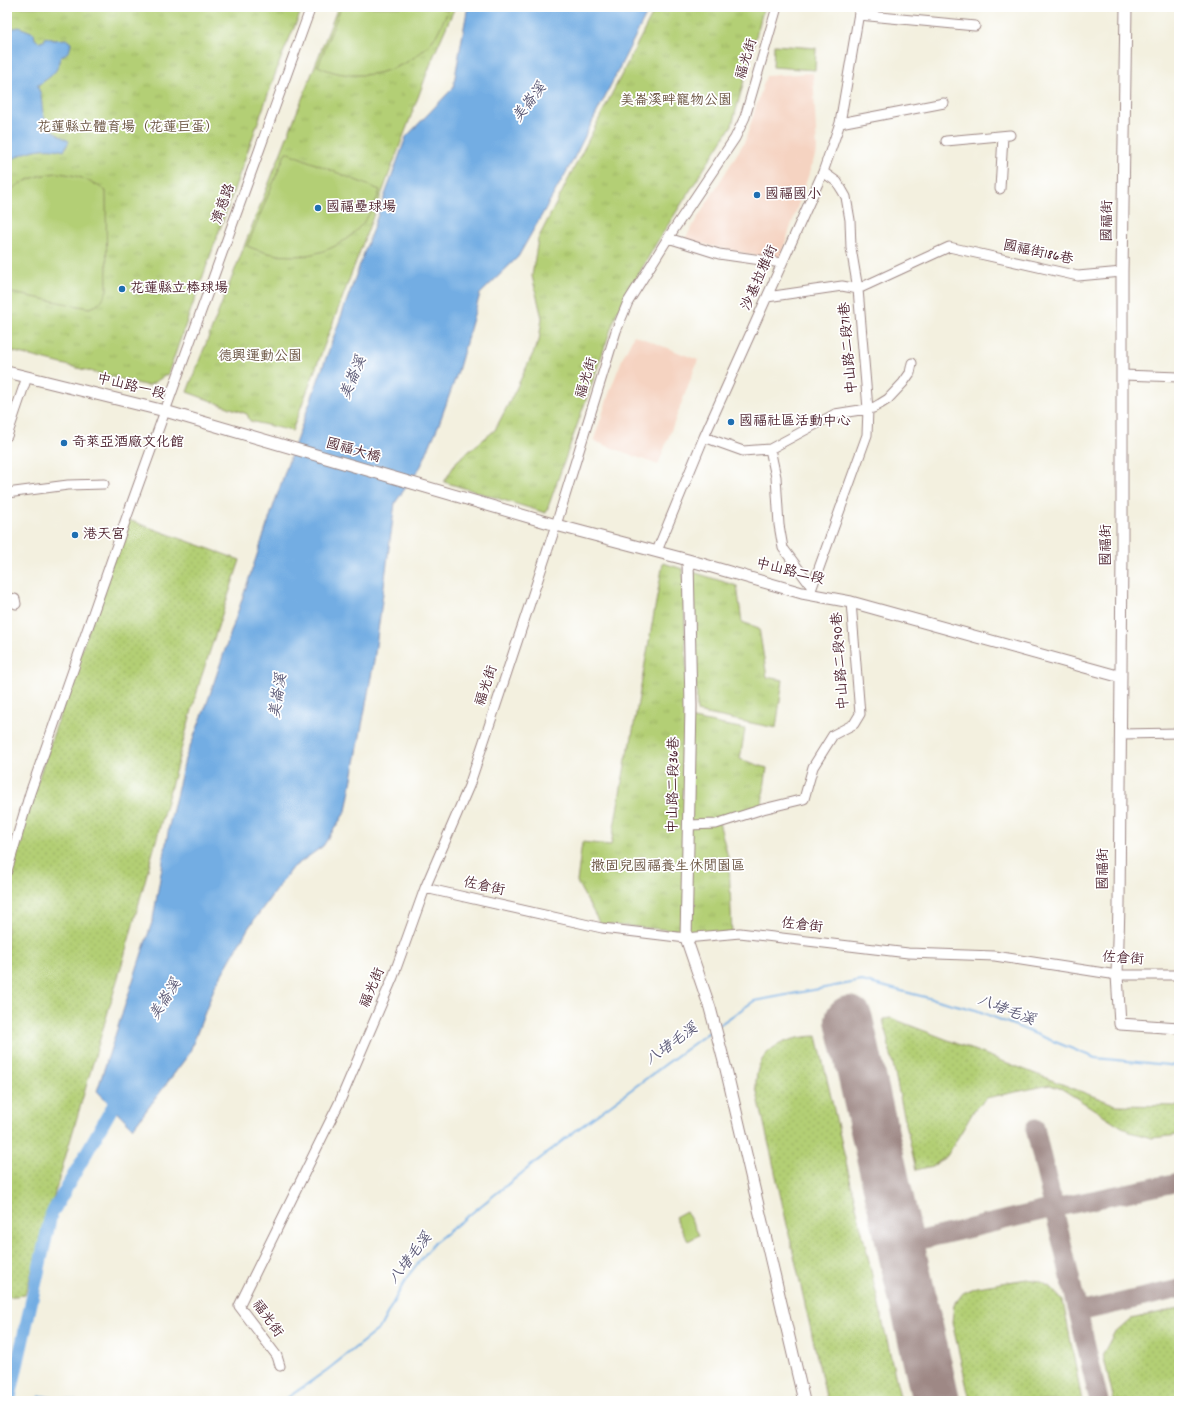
<svg xmlns="http://www.w3.org/2000/svg" width="1186" height="1408" viewBox="0 0 1186 1408" font-family="Dekko,'LXGW WenKai TC',sans-serif">
<defs>
<pattern id="grass-dots" width="8" height="8" patternUnits="userSpaceOnUse"><rect width="8" height="8" fill="#b3cf75"/><path d="M2 2h.1M6 6h.1" fill="none" stroke="#9bb165" stroke-width="1.8" stroke-linecap="round"/></pattern>
<pattern id="park-tufts" width="24" height="20" patternUnits="userSpaceOnUse"><rect width="24" height="20" fill="#b3cf75"/><path d="M3 7l-1-3M5 7V3M7 7l1-3M15 17l-1-3M17 17v-4M19 17l1-3" fill="none" stroke="#9bb165"/></pattern>
</defs>
<rect width="100%" height="100%" fill="#fff"/>
<filter id="ink" filterUnits="userSpaceOnUse"><feTurbulence type="fractalNoise" baseFrequency=".025" numOctaves="2"/><feDisplacementMap in="SourceGraphic" scale="8" xChannelSelector="R" yChannelSelector="G"/><feConvolveMatrix kernelMatrix="1 2 1 2 8 2 1 2 1" color-interpolation-filters="sRGB"/></filter>
<filter id="wash" filterUnits="userSpaceOnUse"><feTurbulence type="fractalNoise" baseFrequency=".012" numOctaves="4" result="noise"/><feDisplacementMap in="SourceGraphic" scale="16" xChannelSelector="R" yChannelSelector="G"/><feGaussianBlur stdDeviation="0.9" result="paint"/><feColorMatrix in="noise" values="0 0 0 0 0 0 0 0 0 0 0 0 0 0 0 0 0 1.4 0 .05"/><feComposite in="paint" operator="in"/></filter>
<g filter="url(#wash)">
<rect width="100%" height="100%" fill="#f3f0df"/>
<path fill="#f5d3c1" d="M813,73L817,150L779,261L684,240L745,141L766,76Z
M634,335L698,360L658,465L594,441L593,442L611,388L623,357Z"/>
<path fill="url(#grass-dots)" stroke="#7e7750" d="M126,519L240,560L200,681L124,957L25,1295L7,1297V872Z
M891,1018L1116,1105L1179,1106V1135L1152,1138L1130,1132L1062,1089L1050,1085L986,1098L975,1109L947,1156L933,1166L916,1170L883,1019Z
M817,1036L901,1401H827L756,1088C754,1050 783,1037 817,1036Z
M1027,1279L1040,1281L1050,1287L1063,1301L1082,1401H970L952,1322L954,1305L963,1293L977,1287Z
M1179,1308V1401H1114L1103,1354L1113,1335L1131,1319Z"/>
<path fill="url(#park-tufts)" stroke="#7e7750" d="M7,7H303L281,58L168,374L148,386L7,350Z
M338,7H455L434,55L292,431L250,421L247,414L187,392Z
M656,7H764L732,125L657,242L617,312L546,513L444,482L457,461L495,430L515,391L539,341L542,318L532,276L538,239Z
M663,563L683,569L688,718L745,729L740,759L767,768L761,810L719,822L729,861L732,935L600,924L577,882L582,842L611,845L628,748L630,747Z
M693,572L737,586L742,622L759,628L767,677L783,680L776,728L697,712Z"/>
<path fill="#b3cf75" stroke="#7e7750" d="M341,7H439L448,11C443,20 439,33 432,41C406,73 355,85 318,66Z
M774,45L816,48L815,70L773,67Z
M286,152L380,190C361,250 303,270 247,246Z
M57,173C78,175 88,179 106,191L107,290C103,300 99,306 89,308L7,292V193C23,180 37,175 57,173Z
M686,1211L699,1235L688,1241L675,1217Z"/>
<path fill="#73ade3" stroke="#5e6687" d="M469,7H650L572,162L518,257L480,294L458,371L439,424L421,466L395,503L374,661L346,811L323,846L291,869L249,927L215,986L189,1054L133,1128L97,1091L153,919L169,826L185,759L206,706L287,466L406,137L453,88L467,11Z
M7,22L10,29L19,27L34,33L35,39L39,42L44,41L46,37L54,40L66,39L71,43C71,52 66,53 60,58C60,71 48,79 38,85V88C43,96 41,103 43,112C45,126 57,135 69,141L64,151C43,145 24,151 7,163Z"/>
<g fill="none" stroke-linecap="round" stroke-linejoin="round">
<path stroke="#73ade3" stroke-width="2" d="M719,1025L754,1001L862,981L976,1010L1095,1058L1179,1066
M35,1401L41,1396L76,1401
M283,1401L327,1370L379,1329L407,1277L434,1243L571,1134L712,1030"/>
<path stroke="#73ade3" stroke-width="13" d="M9,1401L51,1215L121,1092"/>
<path stroke="#9e8885" stroke-width="19" d="M1035,1128L1099,1401
M900,1245L1054,1208L1179,1182
M1079,1312L1179,1289"/>
<path stroke="#9e8885" stroke-width="48" d="M849,1020L936,1401"/>
</g>
</g>
<g filter="url(#ink)">
<g fill="none" stroke-linecap="round" stroke-linejoin="round">
<g stroke="#9e8885" stroke-width="11">
<path id="minor" d="M859,15L975,26
M840,123L944,103
M946,141L1010,135
M1000,189L1003,136
M668,238L719,254L782,263
M767,297L842,286L858,289L949,247L1078,276L1122,272
M1123,375L1179,377
M7,436L27,377
M704,437L743,451L770,449L835,414L873,408L880,404L888,399L903,383L910,373L912,363
M770,449L776,477L779,525L783,548L811,586
M7,493L68,485L104,484
M657,551L704,437L823,172L840,123L860,7
M810,593L867,435L868,409L858,289L851,248L850,220L846,197L842,190L837,182L823,172
M7,597L15,599L16,604
M1121,734L1179,733
M689,825L716,824L763,809L804,799L813,767L833,735L854,724L860,714L851,602
M7,871L30,793L126,519L311,7
M425,888L602,928L686,938L740,933L908,953L995,956L1117,975H1179
M280,1366L277,1356L239,1306L340,1101L393,977L425,888L469,786L556,525L616,331L628,302L668,238L735,138L745,117L777,7"/>
</g>
<g stroke="#9e8885" stroke-width="13">
<path id="tertiary" d="M1126,7L1122,272V552L1119,906L1117,975L1120,1024L1179,1028
M7,372L165,411L556,525L688,560L802,593L851,602L1121,677
M688,560L691,706L686,938L710,1008L726,1069L804,1401"/>
</g>
<use href="#minor" stroke="#fff" stroke-width="9"/>
<use href="#tertiary" stroke="#fff" stroke-width="11"/>
</g>
</g>
<g fill="#1f6fb2" stroke="#fff" stroke-width="1.5">
<circle cx="757" cy="195" r="4"/>
<circle cx="318" cy="208" r="4"/>
<circle cx="122" cy="289" r="4"/>
<circle cx="731" cy="422" r="4"/>
<circle cx="64" cy="443" r="4"/>
<circle cx="75" cy="535" r="4"/>
</g>
<g text-anchor="middle" dominant-baseline="central" stroke-width="3.5" stroke-linejoin="round" paint-order="stroke">
<g font-size="14" fill="#4a1f2b" stroke="#fff">
<text transform="translate(747 59) rotate(-73)">福光街</text>
<text transform="translate(224 204) rotate(-70)">濟慈路</text>
<text transform="translate(1108 221) rotate(-89)">國福街</text>
<text transform="translate(1038 253) rotate(12)">國福街186巷</text>
<text transform="translate(760 278) rotate(-66)">沙基拉雅街</text>
<text transform="translate(849 348) rotate(-95)">中山路二段71巷</text>
<text transform="translate(587 378) rotate(-73)">福光街</text>
<text transform="translate(131 387) rotate(14)">中山路一段</text>
<text transform="translate(353 451) rotate(16)">國福大橋</text>
<text transform="translate(1107 545) rotate(-90)">國福街</text>
<text transform="translate(790 572) rotate(14)">中山路二段</text>
<text transform="translate(841 661) rotate(-94)">中山路二段90巷</text>
<text transform="translate(487 686) rotate(-71)">福光街</text>
<text transform="translate(674 785) rotate(-89)">中山路二段36巷</text>
<text transform="translate(1104 869) rotate(-90)">國福街</text>
<text transform="translate(484 887) rotate(12)">佐倉街</text>
<text transform="translate(802 926) rotate(7)">佐倉街</text>
<text transform="translate(1123 959) rotate(4)">佐倉街</text>
<text transform="translate(373 988) rotate(-67)">福光街</text>
<text transform="translate(267 1319) rotate(54)">福光街</text>
</g>
<g font-size="14" fill="#6a5441" stroke="#fff">
<text x="676" y="101">美崙溪畔寵物公園</text>
<text x="128" y="128">花蓮縣立體育場（花蓮巨蛋）</text>
<text x="260" y="357">德興運動公園</text>
<text x="668" y="867">撒固兒國福養生休閒園區</text>
</g>
<g font-size="14" fill="#4a1f2b" stroke="#fff" text-anchor="start">
<text x="765" y="195">國福國小</text>
<text x="326" y="208">國福壘球場</text>
<text x="130" y="289">花蓮縣立棒球場</text>
<text x="739" y="422">國福社區活動中心</text>
<text x="72" y="443">奇萊亞酒廠文化館</text>
<text x="83" y="535">港天宮</text>
</g>
<g font-size="15" font-style="italic" fill="#5a5875" stroke="#fff">
<text transform="translate(530 103) rotate(-52)">美崙溪</text>
<text transform="translate(354 378) rotate(-67)">美崙溪</text>
<text transform="translate(279 696) rotate(-81)">美崙溪</text>
<text transform="translate(166 1000) rotate(-57)">美崙溪</text>
<text transform="translate(1006 1011) rotate(21)">八堵毛溪</text>
<text transform="translate(672 1045) rotate(-36)">八堵毛溪</text>
<text transform="translate(411 1259) rotate(-52)">八堵毛溪</text>
</g>
</g>
<rect width="1186" height="1408" fill="none" stroke="#fff" stroke-width="24"/>
</svg>
